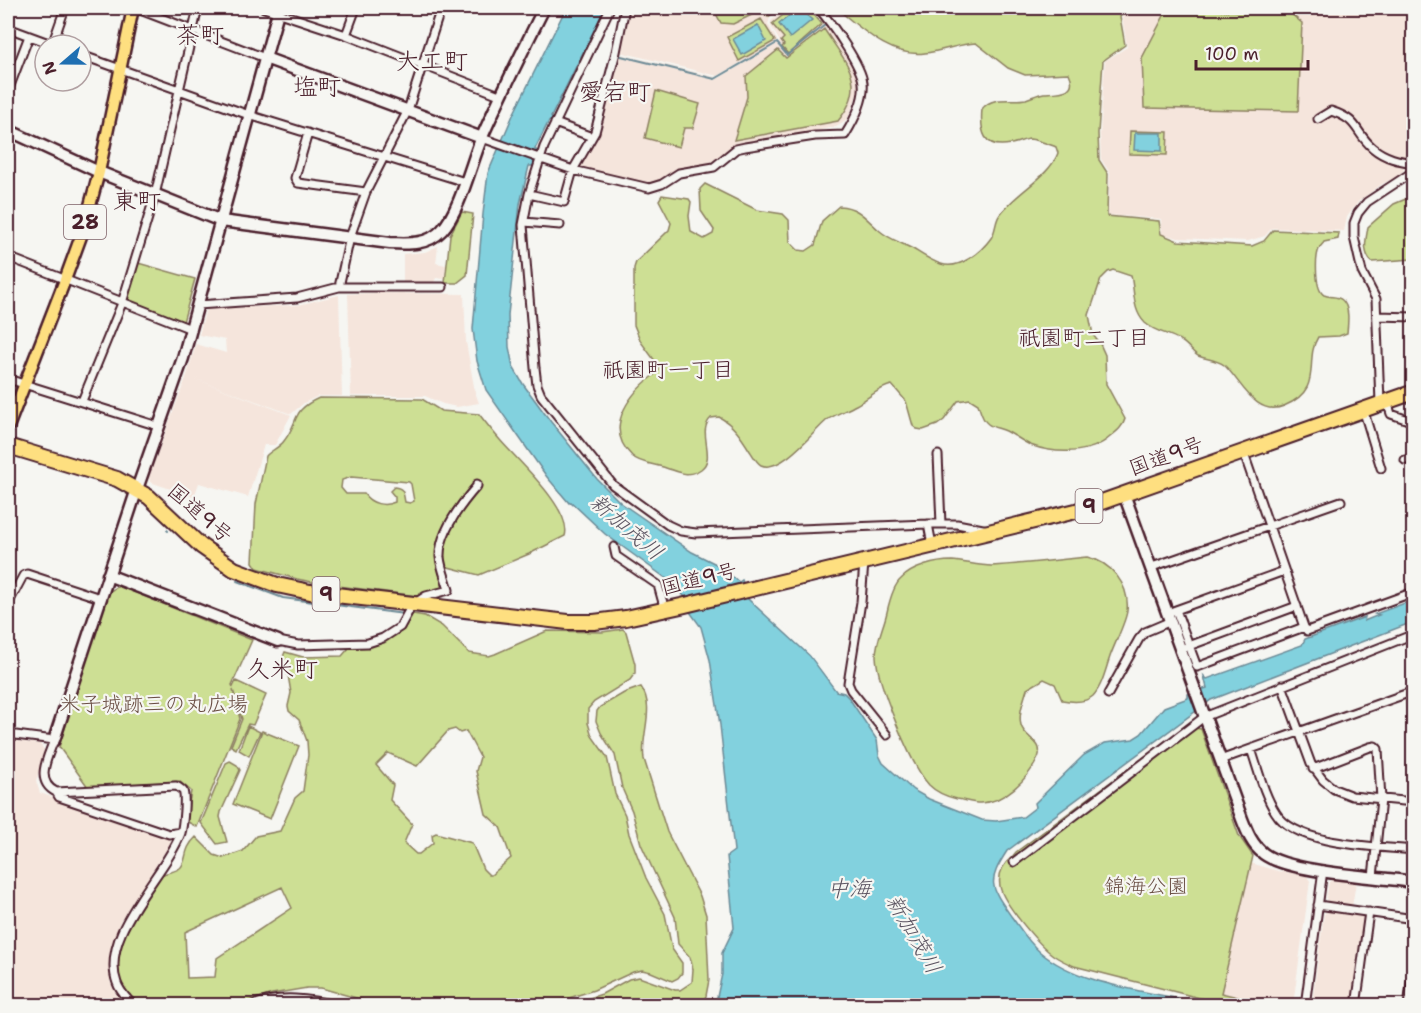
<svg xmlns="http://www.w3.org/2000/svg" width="1421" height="1013" viewBox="0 0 1421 1013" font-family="'Shantell Sans','Klee One',sans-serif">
<rect width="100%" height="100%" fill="#f6f6f2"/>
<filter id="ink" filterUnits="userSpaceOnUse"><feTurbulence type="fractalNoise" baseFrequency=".0167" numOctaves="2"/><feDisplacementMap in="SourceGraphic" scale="12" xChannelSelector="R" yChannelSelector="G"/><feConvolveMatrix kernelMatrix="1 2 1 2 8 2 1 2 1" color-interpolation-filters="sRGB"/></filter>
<g filter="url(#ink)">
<path fill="#f5e5dc" d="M629,8H784L770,18L768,24L778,42L718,76L620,52Z
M787,8H810L831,32L854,70L859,81L858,92L849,116L843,123L836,127L739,144L716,160L704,165L676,170L661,179L647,184L609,177L578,169L597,129L620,54L719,78L780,42L771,26V21Z
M1129,8H1413V160L1397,177L1382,184L1359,201L1347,217L1344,231L1272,228L1265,236L1248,241L1178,238L1162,234L1161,219L1108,215L1110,173L1101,159L1100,134L1105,61L1127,47L1122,17Z
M438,246L436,263L446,265L445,279L436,278L433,284L403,283V254L425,252Z
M377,293L464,294L466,342L475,392L479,403L457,407L443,404L425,396H351L348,294Z
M339,295L342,396H318L304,403L291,414L193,378L291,415L275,445H264L248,497L199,483L194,497L150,482L149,476L187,375L196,344L226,353L225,340L199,335L205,312L208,309L298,305Z
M8,740L40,744L45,751L36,781L40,793L171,838L170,844L120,922L114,940L111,955L110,981L116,994L126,1005L8,1006Z
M1251,863L1278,871L1306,875L1310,881L1293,1005H1272L1221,993Z
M1333,879L1356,882L1352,907L1329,903L1326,899L1329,882Z
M1329,910L1362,915L1365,919L1353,1005L1313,1006L1312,1004L1324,914Z"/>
<path fill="#cddf94" stroke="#8c7f60" stroke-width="1.5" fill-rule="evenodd" d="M713,8H780L768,17L762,10L733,24L721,23Z
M792,8H808L822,24L788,54L782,47L784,45L781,41L784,38L772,24Z
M836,8H1127L1120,17L1125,45L1103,61L1098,133L1099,160L1108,174L1107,216L1159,221L1161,234L1178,241L1252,246L1264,241L1273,230L1339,233L1338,239L1324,242C1323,244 1320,246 1319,249C1315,258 1315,290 1324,295C1330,298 1337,295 1342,300C1350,307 1348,323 1347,333L1339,336L1318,337C1303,361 1325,389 1284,406C1255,418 1240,379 1224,365C1218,360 1206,359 1198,356C1192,352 1188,345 1181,341C1170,333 1156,333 1145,323C1132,310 1135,292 1131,276L1113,270L1108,272L1101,279L1089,315L1093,335L1100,344L1105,355L1106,384L1125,419C1123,427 1116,432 1110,437C1090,455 1055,454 1030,445C1022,441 1014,435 1006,431C1000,428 993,428 988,424C982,420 980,410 978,404L970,399L958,401L944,420L937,425L923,430L917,429L913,426L906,401L892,385C879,387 868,399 856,405C847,410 836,414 827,420C814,431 781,474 761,465C756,462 753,455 750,451C742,438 733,424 719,417L711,418C696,432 717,457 701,469C688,478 679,472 666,468C656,464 640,464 632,456C601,426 633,390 658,372V365L641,342L634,325V268L636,262L669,230L671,223L659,200L662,195L689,199L691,202L689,216L691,232L704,239L713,234L714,230L701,211L700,189L705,184L757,210L783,214L789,220L790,242L798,250L806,251L815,245L822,221L839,206C859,207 866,219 880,231C889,239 902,243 913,249C921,254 931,261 941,264C960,270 981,252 991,238C996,231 995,222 999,216C1014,193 1049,178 1058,153L1056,147C1052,145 1034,139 1029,139C1023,140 1017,143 1011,144C983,150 980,131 982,109C993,95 1011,102 1026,99C1032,97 1038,94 1044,93C1057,92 1079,94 1069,73L1025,75L1008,68L976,43C959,44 942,51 925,53C890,58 861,28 836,8Z
M1168,8L1291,14L1302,23L1298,111L1144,108L1142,58Z
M761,19L775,41L739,61L727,37Z
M824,29C846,63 869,83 838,121L734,140L747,97L746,76L778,50L786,58Z
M656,91L700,104L693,128H684L679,147L645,138Z
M1130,131L1168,132L1167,155L1129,154Z
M1413,196V259L1372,262C1362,253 1366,239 1368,227L1394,204Z
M462,212L473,214L467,275L457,283H445L450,235Z
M138,263L195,279L183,322L129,301L128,297Z
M319,398L422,399L441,411L479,414C486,423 493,432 500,440C516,459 573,510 565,536L529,554L479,575L448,567L440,588L418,596L322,584L297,579L257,568L253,562L256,504L266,456C271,450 279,448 284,441C300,421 290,411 319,398ZM351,477L409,482L411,484L414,501L410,503L405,502C403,494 405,488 394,487L390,491L395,497V502C384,507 371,504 364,494H346L341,488L342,480Z
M1087,557C1111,562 1130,585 1127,611C1126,621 1115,643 1111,654C1106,667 1103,685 1093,696C1085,703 1072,702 1062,700L1055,684L1044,679L1027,689C1024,700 1018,714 1021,725C1024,739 1045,741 1038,758C1028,779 1004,803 980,803C972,803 964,800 957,799C948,797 936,792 929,785C911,766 877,682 876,656C876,641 884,626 887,612C889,603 894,585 901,579C912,567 936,561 952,561C965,562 979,566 992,566C1024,564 1056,560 1087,557Z
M119,586L252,640L232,685L233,687L236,681L266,695L253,725L248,724L236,749L231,746L242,719L233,690L240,719L197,827L186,821L191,791L179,781L88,787L59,747L108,592Z
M413,614L425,616L442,626L469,653L489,656L495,654L547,631L602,632L623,629L626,632L635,664V673L630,680L594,702L588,709V723L592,736L607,757L615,794L625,815L629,834L646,878L665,914L672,949L682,963V973L678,978L672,981L651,972L642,970L633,972L594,990L544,1006L381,1005L321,988H307L272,994L253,1000L245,1005L139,1006C134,1000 127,995 123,989C103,955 142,902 161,875C167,872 175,872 180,868C188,861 182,850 196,837L214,855L223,858L243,851L256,836L280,831L295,798L303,791L308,755L307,741L299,720L289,711L288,706L291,693L288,675L278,669L285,652L303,657L342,656L349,648C369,644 386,644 402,629C407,624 409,618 413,614ZM455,729L460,733L466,731L480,757L476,771L486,814L500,827L511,858L491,875H489L483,869L472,843L436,833L432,835L433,843L419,854H416L404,843L412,824L390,800L393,785L376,765L388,753L417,766L448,731ZM282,887L292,908L217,958L215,977L187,978L185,932Z
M641,687C656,708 640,736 644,759L667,832L700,896L706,915L709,980L706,996L701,1005H568L602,994L629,979L639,977L675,990H680L692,982L693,969L690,957L678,944L675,917L641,844L632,811L622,788L615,755L601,733L596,721L597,711L600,707L624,693Z
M1413,694V733H1408L1406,697Z
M1193,721L1017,855L1012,857L1016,852Z
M248,726L260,732L249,756L239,750Z
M1195,728L1201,729L1239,836L1253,856L1221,993L1271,1005H1227L1074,966C1067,963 1060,960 1053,955C1040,946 1002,902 1000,886C998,874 1003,864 1012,857L1019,864L1025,857Z
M262,731L299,746L270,819L233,804Z
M230,761L237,765L240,770L221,812L220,817L227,842L217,844L201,823L226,763Z"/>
<path fill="#82d1de" stroke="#6c8a96" stroke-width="1.5" d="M566,8H605L551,117L553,119L552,122L549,121L535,149L538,152L533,166H529L520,204L508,315L509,347L513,367L523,384L551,422L597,479L621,503L692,552L718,565L739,582L742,580L748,599L810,656L836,691L844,693L849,698L877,740L879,755L883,763L913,790L929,799L982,820L996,821L1023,817L1036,807L1035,803L1084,755L1105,743L1133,739L1141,734L1164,707L1188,698V694L1207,688L1204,676L1207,679L1302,645L1305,639L1365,617L1364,621L1379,615L1375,614L1413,600V622L1211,700L1007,851C987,882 990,886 1011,916C1020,928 1028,942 1040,952C1081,987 1154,991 1205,1005H713L717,997L722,974V953L734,928L727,856L734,851L720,725L710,660L701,627L690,612L684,596L671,582L605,534L571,502L569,503L547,477L486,390L477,361L473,329L483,214L488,173L513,115Z
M799,8L812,20L790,38L779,24Z
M758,25L766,41L742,55L733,39Z
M1135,133H1162V151L1134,150Z"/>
<path fill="#f6f6f2" d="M759,603L812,654L838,689H840L837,691L810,655L756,604Z"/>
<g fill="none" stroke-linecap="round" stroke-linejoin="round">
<path stroke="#6c8a96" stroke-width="2" d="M619,20L621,8
M617,55L715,79L777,43L787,55L825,25
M593,121L605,81
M579,153L587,137
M167,530L168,531
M237,581L283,598L404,614"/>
<g stroke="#4a1f2b" stroke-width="11">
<path id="street" d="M135,8L265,58
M264,8L346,35L502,96
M610,8L544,147L529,194L523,225L535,368L537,385L541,395L613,485L668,525L681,531L696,533L928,524
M8,28L54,45
M346,35L356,8
M52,45L65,8
M81,55L249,115L465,182
M8,91L29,36
M1318,119L1331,111C1360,120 1354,132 1373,148C1385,158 1399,161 1414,163
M555,123L592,137
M308,133L295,178L298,183L366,192
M482,138L573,170L649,188L662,184L679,173L714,167L736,149L745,147L815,136L845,135C853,122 865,99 863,83C862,66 830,21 818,8
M529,194L564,202L573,170L595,132L616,52L625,8
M524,222L560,225
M8,257L191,329
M339,287L350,237L366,192L408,110L441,8
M198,305L297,298L339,287H443
M1378,316L1414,317
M8,379L158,426
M82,401L122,303L155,195L198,8
M1387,401L1391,414L1414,422
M1380,403L1376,299L1362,272L1354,237V223L1358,213L1367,202L1414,171
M1363,409L1381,468
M1243,451L1304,627
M938,455L941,524
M1405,460L1414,458
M932,545L928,524H957L988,530
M614,547L616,556L658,585L665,610
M864,562L861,602L848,683L851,690L887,735
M1152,567L1341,501
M8,604L23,576L27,574L100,598
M1176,610L1197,667L1304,627L1307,631L1414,592
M1173,611L1284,571
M278,641L298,645L368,643L383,638L400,627L412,605L426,596L449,590C446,579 441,568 440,557C439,532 462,503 477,486V484
M1186,647L1297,606
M1282,685L1311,764L1323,780L1334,789L1352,796L1414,802
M1108,694L1139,639L1145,632L1171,621
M8,734L54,740C48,757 34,781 56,792L176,786C177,786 182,790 183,791C186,797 183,826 181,833C165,876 99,933 117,983C120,992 127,998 133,1006
M1251,749C1258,769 1264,795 1276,813C1296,846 1377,846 1414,850
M1220,760L1414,691
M1313,769L1370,747L1375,746L1378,749L1381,799L1373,877
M56,792L59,797L169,834L181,832
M1014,862L1204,717L1414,634
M1318,905L1414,919
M250,1006C279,994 311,999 341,1006
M1305,1006L1323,870
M1356,1006L1369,912
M1408,1006L1414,963"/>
</g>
<g stroke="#4a1f2b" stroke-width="15">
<path id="secondary" d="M265,58L482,138
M8,130L99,172L221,221L390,243C409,244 428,245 442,230C460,211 471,163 482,137C501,94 523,50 544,8
M1124,494L1242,819C1247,832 1252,845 1264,854C1290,873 1379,877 1414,882
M108,575L278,641
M54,740L137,489L183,358L279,8"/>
</g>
<g stroke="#4a1f2b" stroke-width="15">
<path id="primary" d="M8,427L65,280L84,228L99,172L133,8"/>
</g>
<g stroke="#4a1f2b" stroke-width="18">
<path id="highway" d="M8,446L117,479L149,497L201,546L234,569L277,585L310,592L568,622H594L626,618L681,606L1076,511L1414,392"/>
</g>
<use href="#street" stroke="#f6f6f2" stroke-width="7"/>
<use href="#secondary" stroke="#f6f6f2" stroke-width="10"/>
<use href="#primary" stroke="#fedf80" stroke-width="10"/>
<use href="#highway" stroke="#fedf80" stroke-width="14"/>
</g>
</g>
<g text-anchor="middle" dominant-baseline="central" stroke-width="4.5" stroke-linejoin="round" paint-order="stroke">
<g fill="#f6f6f2" stroke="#7e6067" stroke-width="1.5">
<rect x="64" y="205" width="42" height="34" rx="4.5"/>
<rect x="1075.5" y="489" width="27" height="34" rx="4.5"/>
<rect x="312.5" y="577" width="27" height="34" rx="4.5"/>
</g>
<g font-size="20" font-weight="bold" fill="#4a1f2b">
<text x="85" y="222">28</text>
<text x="1089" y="506">9</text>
<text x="326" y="594">9</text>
</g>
<g font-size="21" fill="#4a1f2b" stroke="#f6f6f2">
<text transform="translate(1166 456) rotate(-20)">国道9号</text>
<text transform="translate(200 513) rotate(41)">国道9号</text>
<text transform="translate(699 579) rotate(-14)">国道9号</text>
</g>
<g font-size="21" fill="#6b4f45" stroke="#f6f6f2">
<text x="154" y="704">米子城跡三の丸広場</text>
<text x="1146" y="886">錦海公園</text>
</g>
<g font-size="22" fill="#4a1f2b" stroke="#f6f6f2">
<text x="1084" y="337">祇園町二丁目</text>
<text x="668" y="369">祇園町一丁目</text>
</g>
<g font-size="22" font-style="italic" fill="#5b5461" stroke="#f6f6f2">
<text transform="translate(627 527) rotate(41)">新加茂川</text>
<text x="849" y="888">中海</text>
<text transform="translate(914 934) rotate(60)">新加茂川</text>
</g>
<g font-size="24" fill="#4a1f2b" stroke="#f6f6f2">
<text x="200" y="35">茶町</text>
<text x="432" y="61">大工町</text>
<text x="317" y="87">塩町</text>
<text x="615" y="92">愛宕町</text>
<text x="137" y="201">東町</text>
<text x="282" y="669">久米町</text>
</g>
</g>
<rect width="1421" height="1013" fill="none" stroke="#f6f6f2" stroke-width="30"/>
<rect x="15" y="15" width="1391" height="983" fill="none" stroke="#4a1f2b" stroke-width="2" filter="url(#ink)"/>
<g transform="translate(63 63) rotate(250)"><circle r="28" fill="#f6f6f2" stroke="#b1a0a2" stroke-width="1.5"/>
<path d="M0-4.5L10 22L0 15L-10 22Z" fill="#1f6fb2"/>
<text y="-9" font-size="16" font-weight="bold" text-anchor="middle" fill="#4a1f2b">N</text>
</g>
<path d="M1196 60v9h112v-9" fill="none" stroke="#4a1f2b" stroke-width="3"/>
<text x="1205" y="60" font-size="18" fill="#4a1f2b" stroke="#f6f6f2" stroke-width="4.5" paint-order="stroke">100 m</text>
</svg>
